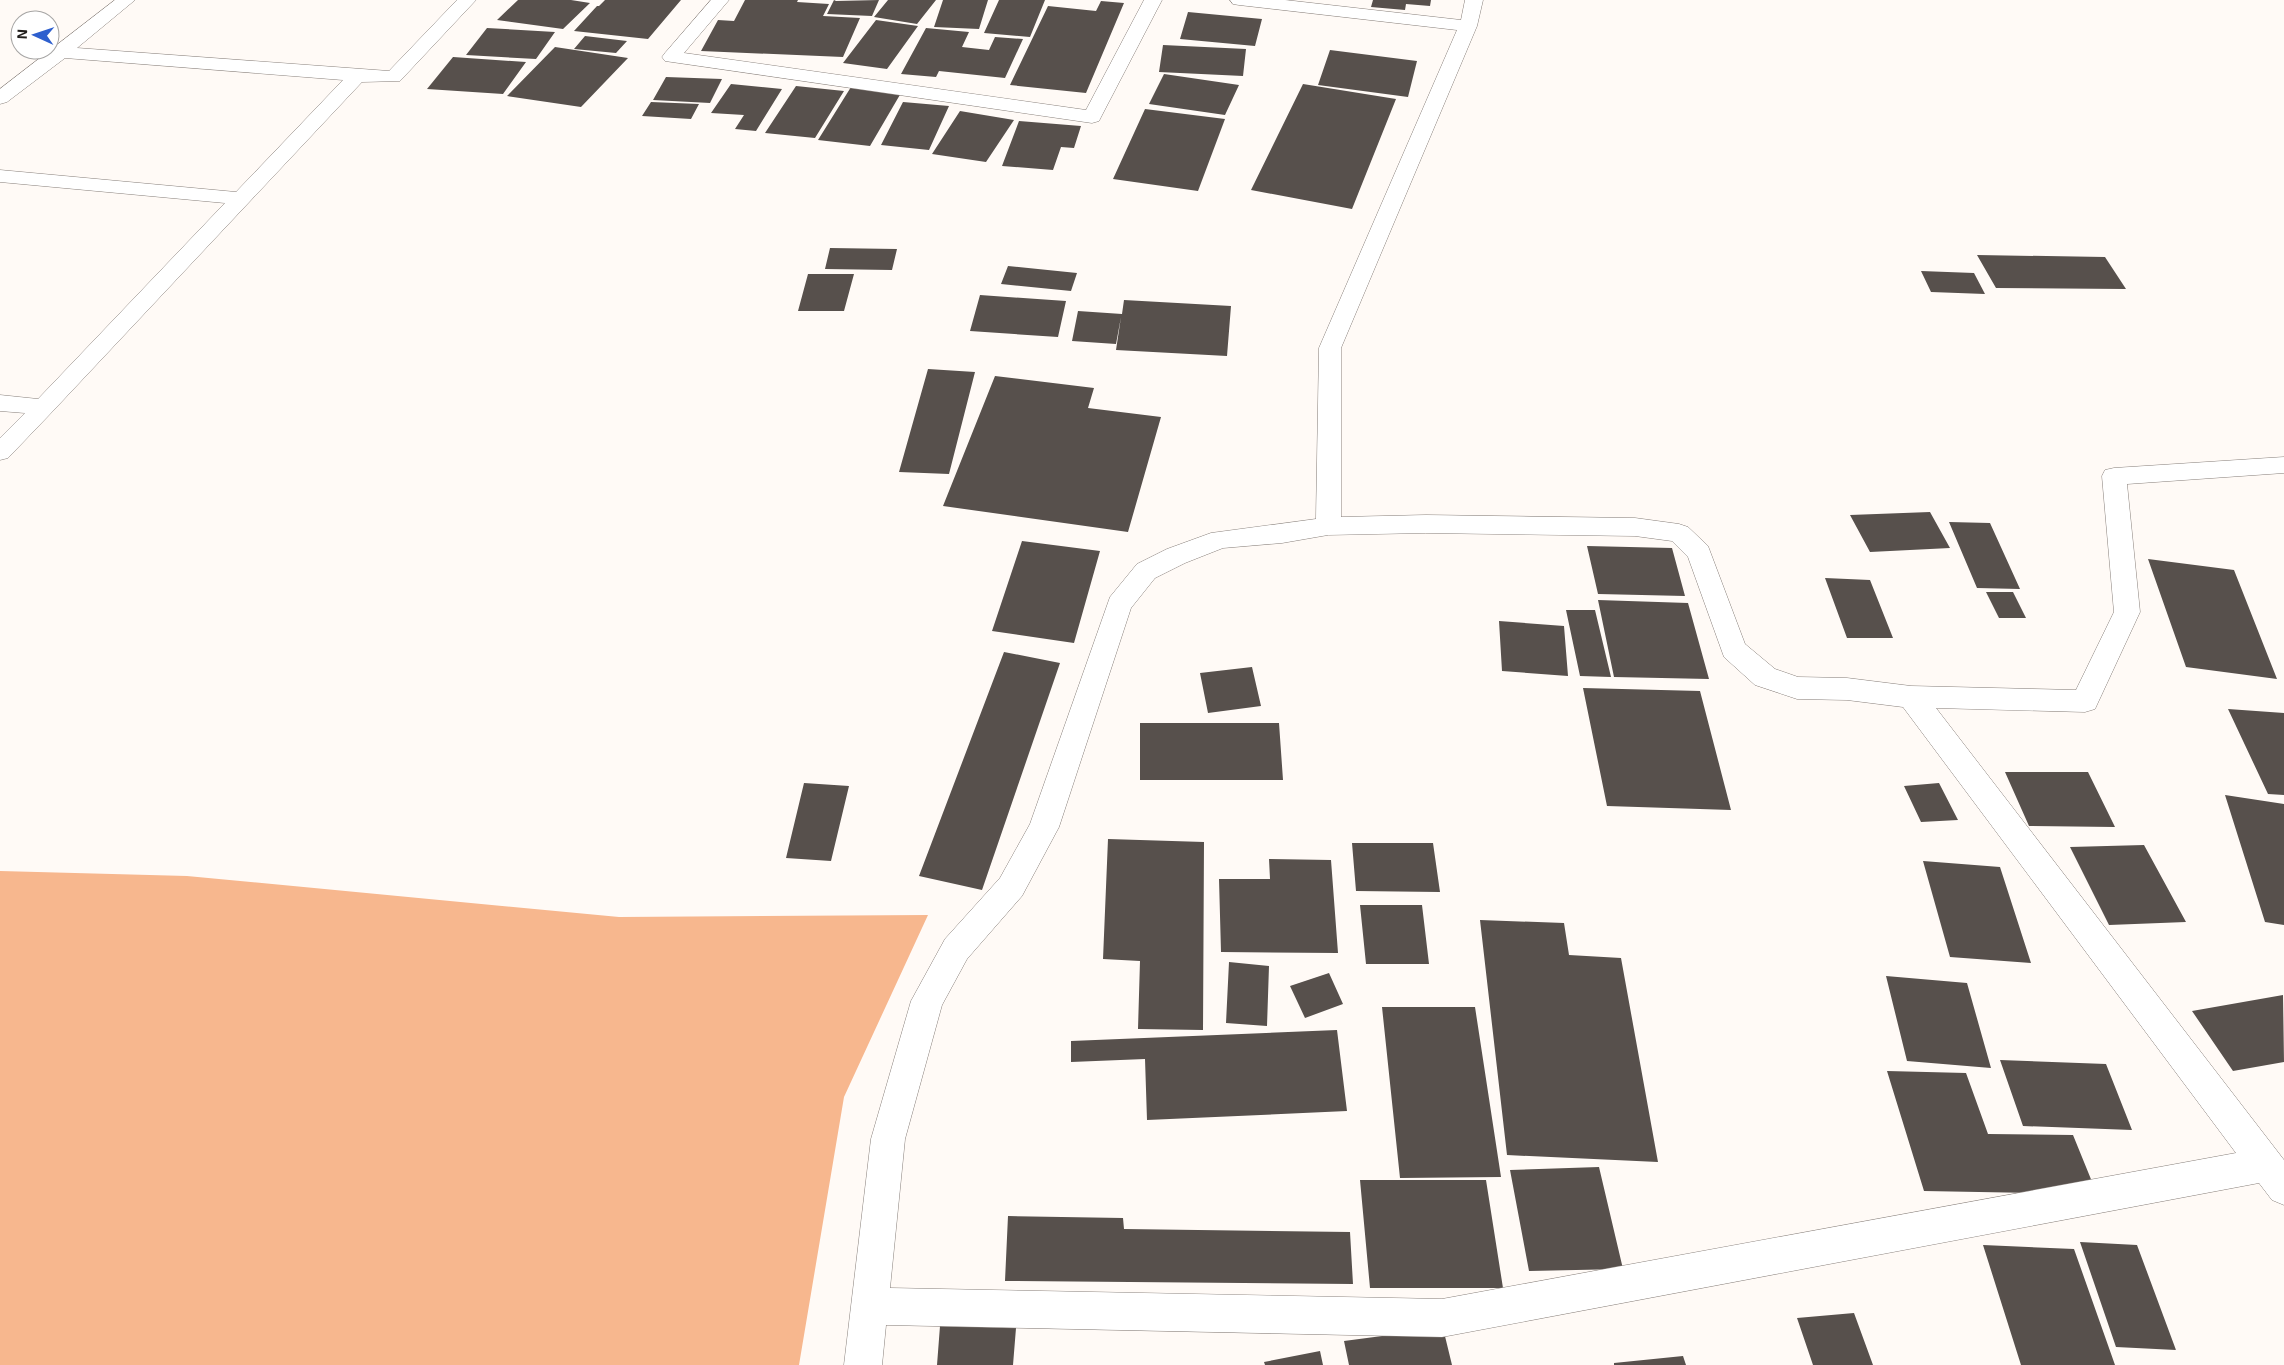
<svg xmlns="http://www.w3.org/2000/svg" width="2284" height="1365" viewBox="0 0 2284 1365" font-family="'Exo 2',sans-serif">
<rect width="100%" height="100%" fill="#fffaf6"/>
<path fill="#f7b78e" d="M0,871L187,876L619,917L928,915L844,1097L799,1365H0Z"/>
<path fill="#57504c" d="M518,0H571L590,3L563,29L497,20Z
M605,0H681L648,39L574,31L597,6H599Z
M745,0H798L797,2L829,4L823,16L860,18L843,57L701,51L718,20L734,21Z
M834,0L836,1L879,0L872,16L827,14Z
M888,0H936L917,24L874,17Z
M943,0H988L979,29L934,27Z
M999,0H1045L1030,37L984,33Z
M1373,0H1431L1430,6L1406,4L1405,10L1371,7Z
M1101,1L1124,3L1086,93L1010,85L1048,6L1096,11Z
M1188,12L1262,19L1255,46L1180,39Z
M876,20L918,26L887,69L843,63Z
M487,28L555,32L536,59L466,55Z
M926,28L969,32L962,47L989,50L995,37L1023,39L1005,78L939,71L936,77L901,74Z
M585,36L627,41L616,53L574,49Z
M1163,45L1246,49L1243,76L1159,72Z
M555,47L628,58L581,107L507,96Z
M1330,50L1417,61L1408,97L1318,85Z
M453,57L526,62L503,94L427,89Z
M1164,74L1239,85L1225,115L1149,104Z
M666,77L722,79L710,103L653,100Z
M731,84L782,89L756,131L735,129L744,115L711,113Z
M1303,84L1396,99L1352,209L1251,190Z
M796,86L844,91L815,138L765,133Z
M851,87L901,93L870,146L818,140Z
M651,102L699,104L691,119L642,116Z
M903,102L949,106L929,150L881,145Z
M1145,109L1225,119L1198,191L1113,179Z
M960,111L1014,120L986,162L932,154Z
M1019,121L1081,126L1074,148L1061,147L1053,170L1002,166Z
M830,248L897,249L892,270L825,269Z
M1977,255L2105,257L2126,289L1996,288Z
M1008,266L1077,273L1071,291L1001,284Z
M1921,271L1974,273L1985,294L1931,292Z
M808,274H854L844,311H798Z
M980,295L1066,301L1058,337L970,331Z
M1124,300L1231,306L1227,356L1116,350L1121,317L1116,344L1072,341L1078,311L1122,314Z
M928,369L975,372L949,474L899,472Z
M995,376L1094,388L1088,408L1161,417L1128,532L943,506Z
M1930,512L1950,548L1870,552L1850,515Z
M1949,522L1990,523L2020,589L1977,588Z
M1022,541L1100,551L1074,643L992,631Z
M1587,546L1672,548L1685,596L1598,594Z
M2148,559L2234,570L2277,679L2186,667Z
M1825,578L1870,580L1893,638H1847Z
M1986,592H2013L2026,618H1999Z
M1598,600L1688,603L1709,679L1614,677Z
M1566,610H1595L1611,677L1580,676Z
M1499,621L1564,626L1568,676L1502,671Z
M1004,652L1060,663L982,890L919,876Z
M1252,667L1261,706L1208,713L1200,673Z
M1583,688L1700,691L1731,810L1607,806Z
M2228,709L2284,713V795L2268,794Z
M1140,723H1279L1283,780H1140Z
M2005,772H2088L2115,827L2029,826Z
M804,783L849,786L831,861L786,858Z
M1939,783L1958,820L1921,822L1904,786Z
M2225,795L2284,804V925L2265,922Z
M1108,839L1204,842L1203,1030L1138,1029L1140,961L1103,959Z
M1352,843H1433L1440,892L1356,891Z
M2144,845L2186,922L2109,925L2070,847Z
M1269,859L1331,860L1338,953L1221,952L1219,879H1270Z
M1923,861L2000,867L2031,963L1950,957Z
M1360,905H1422L1429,964H1366Z
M1480,920L1564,923L1569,955L1621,958L1658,1162L1507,1155Z
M1229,962L1269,966L1267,1026L1226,1023Z
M1329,973L1343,1004L1305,1018L1290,986Z
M1886,976L1967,983L1991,1068L1907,1061Z
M2283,995L2284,1062L2233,1071L2192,1011Z
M1382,1007H1475L1501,1177L1400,1178Z
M1337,1030L1347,1111L1147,1120L1145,1059L1071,1062V1041Z
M2000,1060L2106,1064L2132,1130L2023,1126Z
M1887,1071L1966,1073L1988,1134L2073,1135L2097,1194L1924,1191Z
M1599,1167L1623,1269L1529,1271L1510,1170Z
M1360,1180H1486L1503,1288H1370Z
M1008,1216L1123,1218L1124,1229L1350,1232L1353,1284L1005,1281Z
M2080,1242L2137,1245L2176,1350L2116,1347Z
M1983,1245L2074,1249L2115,1365H2021Z
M1854,1313L1873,1365H1813L1797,1318Z
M940,1326L1016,1328L1013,1365H937Z
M1443,1328L1452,1365H1349L1344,1341Z
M1320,1351L1323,1365H1265L1264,1362Z
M1683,1356L1686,1365H1614V1363Z"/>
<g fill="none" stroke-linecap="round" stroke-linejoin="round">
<g stroke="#877f7a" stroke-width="1">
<path id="street" d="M115,0H135L77,48L389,71L457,0H476L400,81L362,82L52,412L8,458L0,460V438L25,413L0,411V395L38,399L225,203L0,182V170L236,192L343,80L65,58L7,102L0,104V89Z
M711,0H729L684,53L1086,110L1144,0H1162L1101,117L1099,121L1092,123L665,61L662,57L665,53Z
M1230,0H1285L1461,20L1465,0H1483L1477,26L1341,348V517L1426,515L1635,518L1679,524L1688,527L1708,546L1745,644L1775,669L1798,677L1847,678L1911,686L2076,690L2114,612L2102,476L2105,470L2114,468L2284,457V473L2127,484L2140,612L2095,709L2085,712L1936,708L2284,1160V1205L2272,1200L2259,1183L1442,1337L886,1325L882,1365H844L871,1139L911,1001L945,939L1000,878L1030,824L1110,597L1137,564L1167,549L1211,533L1316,519L1319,348L1457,30L1239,5L1233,4ZM1426,533L1635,536L1672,541L1688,557L1724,657L1755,685L1797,699L1847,700L1903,707L2236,1153L1442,1299L890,1288L905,1139L942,1005L967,959L1022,896L1059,827L1131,608L1155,578L1185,563L1223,548L1282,543L1328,535Z"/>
</g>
<use href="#street" fill="#fff" fill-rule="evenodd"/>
</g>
<g transform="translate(35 35) rotate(273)"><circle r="24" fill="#ffffff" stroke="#a6a5a4"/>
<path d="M0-4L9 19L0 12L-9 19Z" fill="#2e5fce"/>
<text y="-8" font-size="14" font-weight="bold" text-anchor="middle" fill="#211e1c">N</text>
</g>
</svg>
